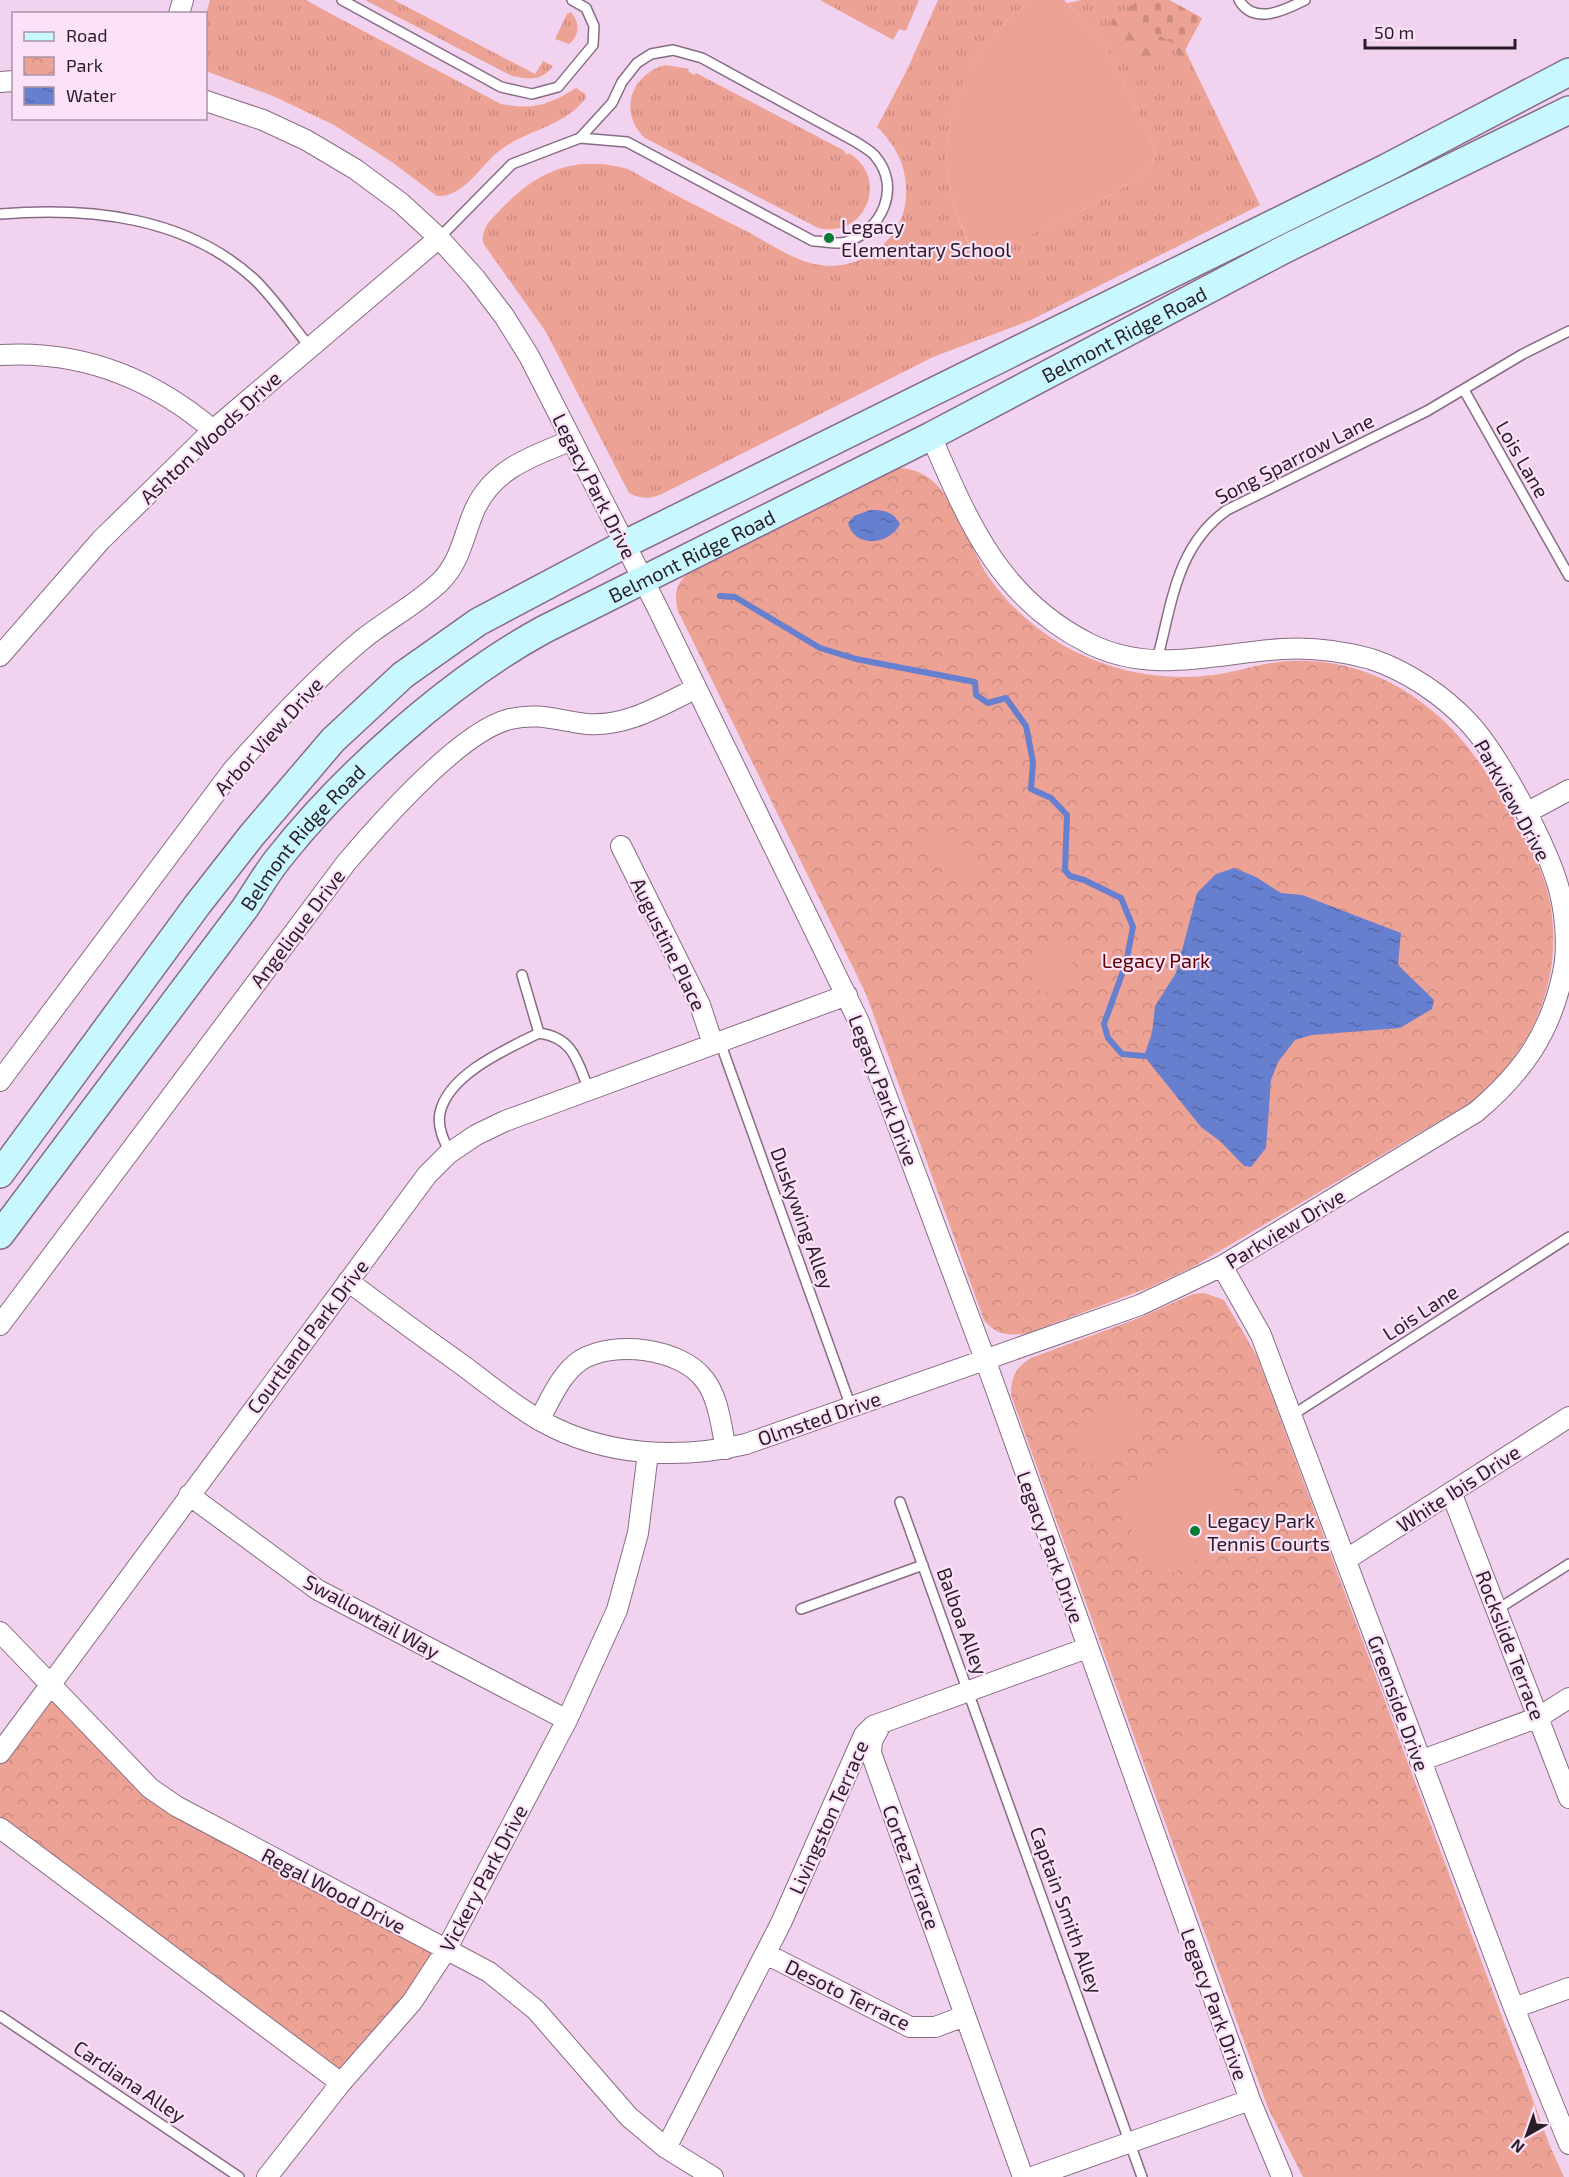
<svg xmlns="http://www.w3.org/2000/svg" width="1569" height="2177" viewBox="0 0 1569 2177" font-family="'Exo 2',sans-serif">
<defs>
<pattern id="grass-tufts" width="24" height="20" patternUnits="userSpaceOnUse" patternTransform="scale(1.5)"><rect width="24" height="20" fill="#eda296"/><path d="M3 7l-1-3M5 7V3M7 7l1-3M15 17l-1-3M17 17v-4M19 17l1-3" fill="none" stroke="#cb8b81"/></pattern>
<pattern id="forest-firs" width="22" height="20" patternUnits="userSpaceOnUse" patternTransform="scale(1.5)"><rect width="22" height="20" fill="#eda296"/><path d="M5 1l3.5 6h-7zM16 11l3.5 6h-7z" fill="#cb8b81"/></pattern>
<pattern id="cemetery-stones" width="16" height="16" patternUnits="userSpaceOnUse" patternTransform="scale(1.5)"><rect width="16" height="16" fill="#eda296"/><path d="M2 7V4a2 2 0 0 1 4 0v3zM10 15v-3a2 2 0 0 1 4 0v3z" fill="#cb8b81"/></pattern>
<pattern id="park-crowns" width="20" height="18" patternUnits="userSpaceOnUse" patternTransform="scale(1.5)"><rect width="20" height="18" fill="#eda296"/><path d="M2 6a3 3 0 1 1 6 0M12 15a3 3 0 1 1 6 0" fill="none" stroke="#cb8b81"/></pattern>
<pattern id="water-ripples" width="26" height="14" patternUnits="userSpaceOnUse" patternTransform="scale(1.5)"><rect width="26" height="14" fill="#667fce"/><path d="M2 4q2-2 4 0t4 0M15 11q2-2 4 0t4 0" fill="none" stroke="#5467a7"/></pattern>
</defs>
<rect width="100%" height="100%" fill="#f2d3ef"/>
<path fill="url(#grass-tufts)" d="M210,0H306L335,16L501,104C532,110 550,105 576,88L585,94L586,98C563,128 527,129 499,151C481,165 463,198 437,196L392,162L334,125L273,96L206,71V14Z
M365,0H394L535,74L543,61L553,66C541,82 529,79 512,76Z
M820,0H919L906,31L899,29L893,40Z
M938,0H1032C1021,9 1009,17 1000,27C963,66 939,130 949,184C953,207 964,231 972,253L978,259L1083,210L1150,172L1156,152L1104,43L1067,3L1082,0H1169L1202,18L1185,50L1260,205L1031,320L933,357L664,493C651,499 643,500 629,493L546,332L483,243C481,227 492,219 502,208C539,170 576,155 628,169C668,192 709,212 750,233C772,245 796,262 820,265C859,271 898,244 905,205C910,174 899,148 877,127L907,70Z
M571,12C580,22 580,35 569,44L555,39L567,14Z
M666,65L689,69L688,71L694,75L696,73L843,150L847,155L849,153C890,178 866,239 818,228L645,138C617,112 632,73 666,65Z"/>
<path fill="url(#forest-firs)" d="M1133,0H1151L1185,42L1186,56L1180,60L1175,50L1161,48L1147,63L1119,52L1118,40L1110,29L1112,20L1122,10L1126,13Z"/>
<path fill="url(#cemetery-stones)" d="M1136,0H1169L1202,18L1185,50L1126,17Z"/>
<path fill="url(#park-crowns)" d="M900,468C953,471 963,539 988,576C1010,608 1041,634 1074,651C1117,673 1166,681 1213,675C1238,672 1263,662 1289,661C1375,656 1448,708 1490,779C1514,819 1541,857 1550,902C1564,980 1533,1051 1473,1101L1191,1268L1148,1288L1028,1333C1009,1336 997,1336 984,1320L866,994L678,611C673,592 677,581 693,569L889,470Z
M1204,1293L1224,1300L1257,1356L1550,2146L1564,2177H1303L1268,2108L1011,1395C1011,1377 1015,1368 1031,1358L1139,1318L1193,1294Z
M49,1684L150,1788L446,1950L341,2083L0,1828V1753Z"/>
<path fill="#eda296" d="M1032,0H1064L1104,43L1156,152L1150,172L1083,210L978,260L973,253C964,231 953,207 949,184C939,129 962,66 1000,27C1009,17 1021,9 1032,0Z
M943,829L984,864L967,885L925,850Z
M1069,944L1077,988L1041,994L1033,951Z
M1122,1398L1143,1432L1087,1465L1067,1431Z
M1204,1440L1255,1525L1161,1580L1111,1495Z"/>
<path fill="url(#water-ripples)" d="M870,510C883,510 893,511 900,524C889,546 854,548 848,523L854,516Z
M1234,868L1256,877L1281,893L1302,895L1401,933L1398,965L1434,1000L1432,1009L1400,1028L1312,1035L1295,1040L1278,1062L1271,1080L1266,1148L1251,1167L1244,1166L1220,1141L1201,1127L1144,1056L1152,1033L1155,1006L1176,973L1197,893L1216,874Z"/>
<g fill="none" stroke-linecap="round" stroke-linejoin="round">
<path stroke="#667fce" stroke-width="6" d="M720,596L735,597L820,648L856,659L975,682L976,695L988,703L1006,698L1026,726L1033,762L1031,789L1051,798L1067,815L1065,870L1070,876L1084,880L1121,898L1133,927L1126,963L1104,1024L1108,1038L1122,1054L1144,1056"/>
<g stroke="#876c85" stroke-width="12">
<path id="lane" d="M342,0L501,87L532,94L558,87L593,45L594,26L586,8L572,0
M1239,0C1254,26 1285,10 1305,0
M0,214C89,207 185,216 254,279C274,298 291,324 309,346
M439,238L512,164L580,138L627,142L813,241C823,241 837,245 846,242C882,231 902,187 875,156C871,151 862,146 856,142L702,58L673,50L651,54L637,63L622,82L612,103L580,138
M1464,390L1569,576
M1157,660C1172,604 1176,546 1227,510L1427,411L1523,354L1569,331
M522,975L539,1033
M720,1042L851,1407
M450,1153C444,1141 437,1127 440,1113C448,1074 507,1049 539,1033C574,1038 577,1061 589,1090
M1291,1416L1569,1237
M900,1502L1142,2177
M801,1609L923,1565
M1498,1609L1569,1564
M0,2016L239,2177"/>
</g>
<g stroke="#876c85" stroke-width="22">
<path id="street" d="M179,14L183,0
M0,82L14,81
M206,101L263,120L306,140L355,169L401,203L439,238L475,278L504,316L529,356L656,605L859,1022L985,1359L1250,2100L1282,2177
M0,355C81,350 152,378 213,430
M0,656L101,540L213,430L439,238
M1526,813L1569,790
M621,846L700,1005L713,1044
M0,1081L232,771C273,724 315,679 363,639C388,619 417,604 440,582C461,561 463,536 475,509C494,468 533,456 572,440
M1222,1266L1261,1335L1514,2008L1569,2144
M348,1281C385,1309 423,1337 461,1364C488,1384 514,1406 543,1422C605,1456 678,1460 746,1444L1140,1305L1222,1266L1476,1112C1523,1072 1550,1034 1563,973C1569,945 1565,906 1556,879C1542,837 1498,754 1469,723C1443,695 1407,671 1371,659C1342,651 1312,647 1282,649C1217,653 1153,675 1090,644C1000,599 969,524 931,436
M0,1325L346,863C380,823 460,731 510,719C540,712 559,721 587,724C627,727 661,705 695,689
M539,1420C551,1399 561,1373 581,1360C614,1340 680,1348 704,1379C719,1398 721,1426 726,1449
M1451,1492L1569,1798
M189,1495L318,1590L567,1720
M1347,1559L1569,1417
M0,1632L150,1788L176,1806L489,1972L536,2010L629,2117L666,2148L713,2177
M879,1728L872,1741L871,1753L1023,2177
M0,1753L427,1175L448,1154L476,1135L505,1121L847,995
M1420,1761L1539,1717L1569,1698
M0,1828L341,2083
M766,1954L910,2027H935L965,2016
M1514,2008L1569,1988
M666,2148L781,1923L864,1735L873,1726L1087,1648
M267,2177L341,2083L412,2002L446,1950L567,1720L617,1610L638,1533L648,1453
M1032,2177L1250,2100"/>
</g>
<g stroke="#876c85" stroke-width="30">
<g id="secondary">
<path d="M0,1174L198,904L252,835L333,740L403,675L478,622L625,544L1386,168L1569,72"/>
<path id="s1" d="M0,1235L245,908C256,892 266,874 278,859C344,775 450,681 543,630L931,436L1283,250L1569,110"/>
</g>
</g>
<use href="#lane" stroke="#fff" stroke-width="9"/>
<use href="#street" stroke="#fff" stroke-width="20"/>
<use href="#secondary" stroke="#c8f8fe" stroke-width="27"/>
</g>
<g fill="#037d35" stroke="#fce2f9" stroke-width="2">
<circle cx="829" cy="238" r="6"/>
<circle cx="1195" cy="1531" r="6"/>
</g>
<g text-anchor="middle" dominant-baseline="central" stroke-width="4.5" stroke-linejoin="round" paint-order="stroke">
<g font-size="20" fill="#291e28" stroke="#fce2f9" text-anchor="start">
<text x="841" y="226">Legacy<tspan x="841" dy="23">Elementary School</tspan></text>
<text x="1207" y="1520">Legacy Park<tspan x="1207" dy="23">Tennis Courts</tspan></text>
</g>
<g font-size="20" fill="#291e28" stroke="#fce2f9">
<text stroke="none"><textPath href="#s1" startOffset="1472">Belmont Ridge Road</textPath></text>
<text transform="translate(210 437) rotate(-43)">Ashton Woods Drive</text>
<text transform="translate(1294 458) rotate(-27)">Song Sparrow Lane</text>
<text transform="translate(1523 459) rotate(60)">Lois Lane</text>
<text transform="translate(595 486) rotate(63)">Legacy Park Drive</text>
<text stroke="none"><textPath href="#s1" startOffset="986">Belmont Ridge Road</textPath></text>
<text transform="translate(268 736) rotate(-48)">Arbor View Drive</text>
<text transform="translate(1513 800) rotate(61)">Parkview Drive</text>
<text stroke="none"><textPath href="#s1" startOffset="500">Belmont Ridge Road</textPath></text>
<text transform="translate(297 928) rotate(-53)">Angelique Drive</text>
<text transform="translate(669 944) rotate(64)">Augustine Place</text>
<text transform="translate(884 1090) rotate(69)">Legacy Park Drive</text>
<text transform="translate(803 1218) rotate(70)">Duskywing Alley</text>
<text transform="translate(1285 1228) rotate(-31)">Parkview Drive</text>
<text transform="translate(1420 1312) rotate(-33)">Lois Lane</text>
<text transform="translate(307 1336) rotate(-53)">Courtland Park Drive</text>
<text transform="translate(819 1418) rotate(-19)">Olmsted Drive</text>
<text transform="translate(1458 1488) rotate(-33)">White Ibis Drive</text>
<text transform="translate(1051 1547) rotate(70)">Legacy Park Drive</text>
<text transform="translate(372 1616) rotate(29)">Swallowtail Way</text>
<text transform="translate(963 1621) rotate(70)">Balboa Alley</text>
<text transform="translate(1511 1645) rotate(69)">Rockslide Terrace</text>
<text transform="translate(1399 1703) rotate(70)">Greenside Drive</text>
<text transform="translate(828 1817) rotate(-66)">Livingston Terrace</text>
<text transform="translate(912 1867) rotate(70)">Cortez Terrace</text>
<text transform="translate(483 1878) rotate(-62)">Vickery Park Drive</text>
<text transform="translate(334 1890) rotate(28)">Regal Wood Drive</text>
<text transform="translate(1067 1910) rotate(70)">Captain Smith Alley</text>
<text transform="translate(848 1994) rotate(26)">Desoto Terrace</text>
<text transform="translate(1215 2004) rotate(70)">Legacy Park Drive</text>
<text transform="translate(130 2081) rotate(34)">Cardiana Alley</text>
</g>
<g font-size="20" fill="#5c0000" stroke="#fce2f9">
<text x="1156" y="960">Legacy Park</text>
</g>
</g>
<rect x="12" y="12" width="195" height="108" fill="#fce2f9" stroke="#a894a5" stroke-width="1.5"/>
<rect x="24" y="32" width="30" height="9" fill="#c8f8fe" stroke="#a894a5" stroke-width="1.5"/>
<text x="66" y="42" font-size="18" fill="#291e28">Road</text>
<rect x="24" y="57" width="30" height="18" fill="url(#park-crowns)" stroke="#a894a5" stroke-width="1.5"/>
<text x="66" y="72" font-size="18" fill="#291e28">Park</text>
<rect x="24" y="87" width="30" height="18" fill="url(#water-ripples)" stroke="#a894a5" stroke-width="1.5"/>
<text x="66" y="102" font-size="18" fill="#291e28">Water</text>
<g transform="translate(1527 2135) rotate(220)" stroke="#fce2f9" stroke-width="4.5" paint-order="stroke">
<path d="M0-4.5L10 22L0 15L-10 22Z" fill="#291e28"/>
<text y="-9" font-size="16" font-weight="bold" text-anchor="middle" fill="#291e28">N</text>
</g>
<path d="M1365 39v9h150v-9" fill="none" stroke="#291e28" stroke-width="3"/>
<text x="1374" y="39" font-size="18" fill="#291e28" stroke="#fce2f9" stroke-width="4.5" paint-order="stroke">50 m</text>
</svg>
